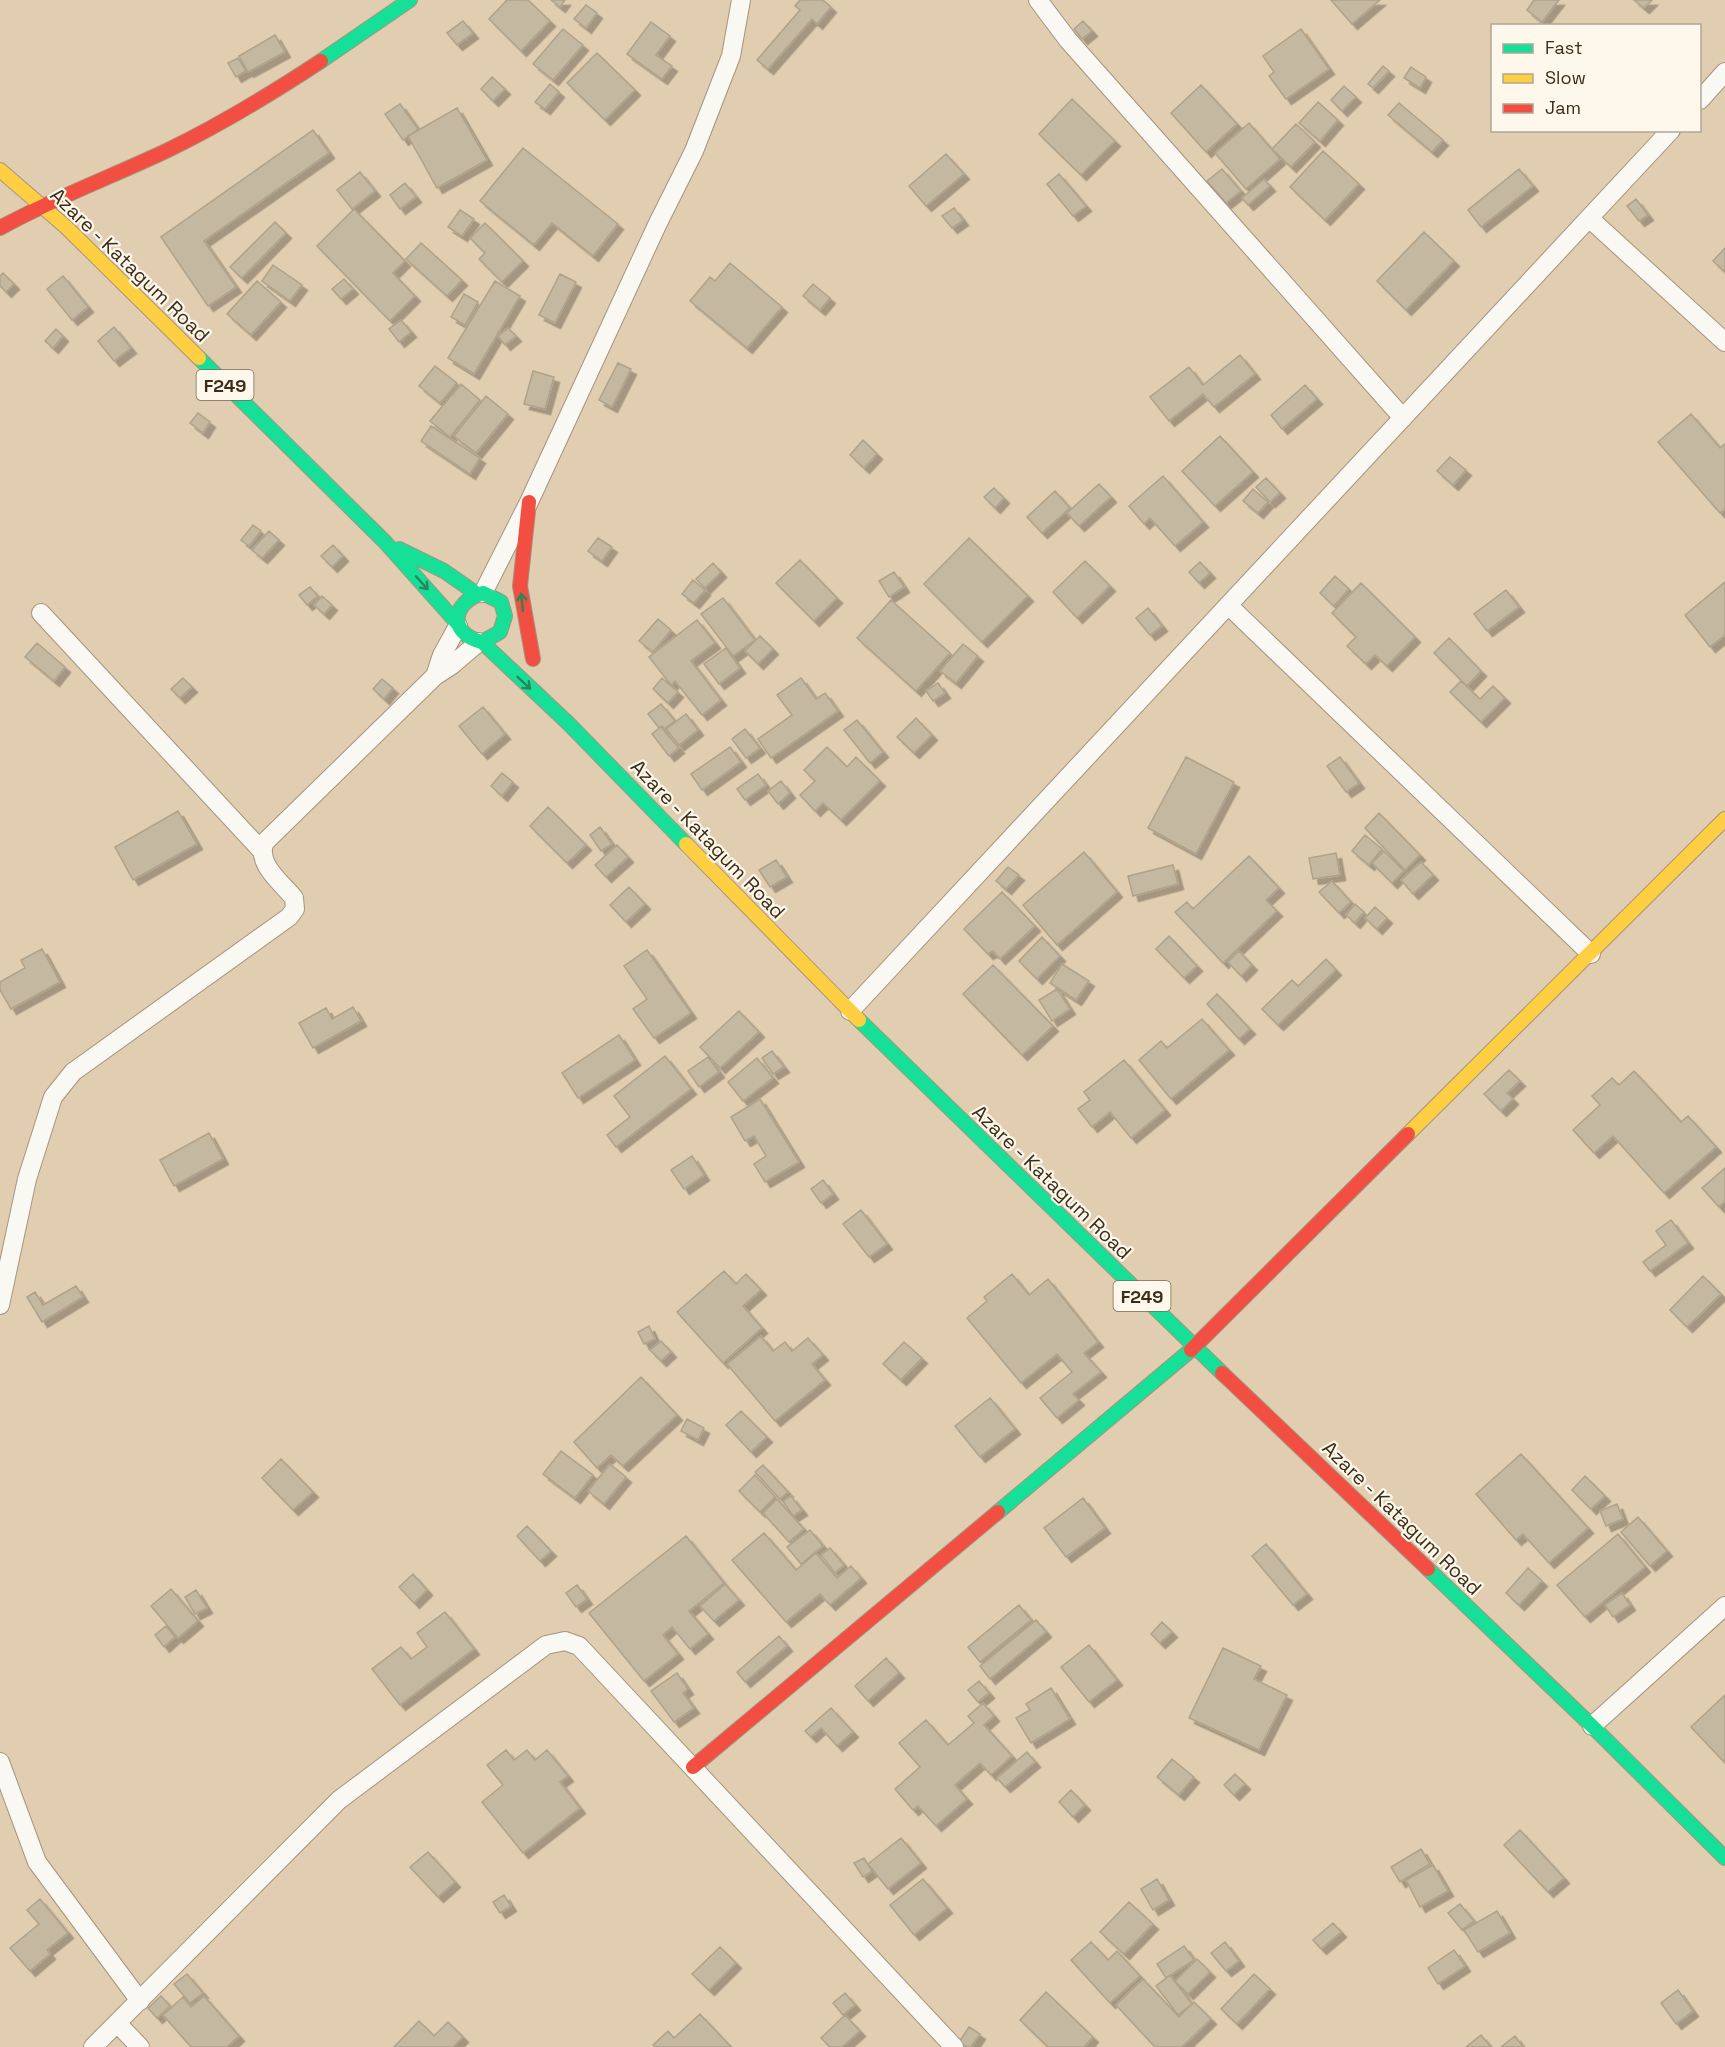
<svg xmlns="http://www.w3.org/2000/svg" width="1725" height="2047" viewBox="0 0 1725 2047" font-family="'Space Grotesk',sans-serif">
<defs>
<filter id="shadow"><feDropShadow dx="5.5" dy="5.5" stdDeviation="0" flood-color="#0004"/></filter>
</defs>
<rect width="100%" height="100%" fill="#e1cdb0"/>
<path fill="#c4b9a0" stroke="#aea28a" stroke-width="1.5" filter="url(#shadow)" d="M507,0H528L550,21L521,51L489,19Z
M551,0H565L560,7Z
M800,0H823L831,7L817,24L812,19L768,69L757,60L800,10L795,6Z
M1331,0H1380L1352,24Z
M1534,0H1559L1542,22L1527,10Z
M1634,0H1652L1644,8Z
M586,5L597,13L586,28L574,19Z
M463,21L473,33L457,45L447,33Z
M1083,21L1092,31L1082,39L1074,29Z
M651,22L670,36L656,55L672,66L662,79L627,54Z
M563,29L583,45L553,80L533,64Z
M1301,29L1329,69L1286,99L1269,76L1274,72L1263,56Z
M275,35L285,52L248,72L239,56Z
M597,53L635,90L605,120L567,83Z
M238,58L246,71L236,77L228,63Z
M1383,66L1389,71L1373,88L1368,84Z
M1411,67L1426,77L1420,88L1404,78Z
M492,77L505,89L493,101L481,89Z
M550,84L559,92L545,109L535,102Z
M1201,85L1237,124L1206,152L1171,113Z
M1344,86L1356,97L1342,111L1331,100Z
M1072,99L1115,141L1081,175L1039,134Z
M1318,102L1338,120L1320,141L1299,123Z
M1399,103L1443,140L1432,152L1388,115Z
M400,104L418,129L403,140L385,114Z
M457,108L487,160L437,188L408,136Z
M1249,123L1280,159L1246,189L1215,153Z
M1296,124L1315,142L1291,167L1272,149Z
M313,130L329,153L204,241L236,287L208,306L161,237Z
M523,148L618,224L593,256L552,223L534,245L480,201Z
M1323,151L1359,184L1325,220L1290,187Z
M946,154L964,174L926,206L909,186Z
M1222,169L1241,191L1226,203L1207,181Z
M1519,169L1533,186L1481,227L1468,210Z
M360,172L375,191L352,209L337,190Z
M1059,174L1086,206L1073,216L1047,184Z
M1264,179L1270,186L1248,205L1242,198Z
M405,183L416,197L400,209L390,195Z
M1636,199L1648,215L1639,221L1627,206Z
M954,208L963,220L952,228L942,216Z
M354,209L405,261L393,273L415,296L390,321L317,246Z
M460,210L474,219L462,236L448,227Z
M275,222L286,233L242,278L230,267Z
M485,223L523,261L502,282L479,259L485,253L470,238Z
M1424,232L1454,261L1406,310L1377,281Z
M421,243L462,280L447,296L406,259Z
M1725,248V272L1713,261Z
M730,263L782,307L747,348L690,301L710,277L715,281Z
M273,265L302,285L290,301L262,281Z
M3,273L14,284L6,292L0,286V276Z
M560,274L576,282L555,323L539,315Z
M63,276L88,307L72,320L47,289Z
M344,279L353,289L341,299L332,289Z
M257,281L281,302L251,335L227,314Z
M495,281L520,296L474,374L448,358Z
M813,284L830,298L820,310L803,296Z
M464,294L478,302L465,325L451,317Z
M401,320L411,332L399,342L389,329Z
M114,327L131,348L114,361L98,341Z
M508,328L516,336L505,345L498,336Z
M56,329L63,336L53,348L45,341Z
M1240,355L1255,374L1214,407L1203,394L1169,421L1150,397L1189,367L1203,385Z
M618,363L631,369L612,407L599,400Z
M435,366L457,383L440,403L419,386Z
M533,371L554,377L545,409L524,404Z
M461,384L480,400L450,437L430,421Z
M1305,385L1317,399L1282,429L1271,415Z
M486,396L508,414L476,453L454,436Z
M198,413L210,422L203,433L190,423Z
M1691,414L1720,448L1725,444V509L1720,513L1658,442Z
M431,426L480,458L470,474L421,441Z
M1220,436L1253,472L1215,506L1182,471Z
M863,440L877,454L864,468L850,455Z
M1450,457L1466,470L1453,485L1437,471Z
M1163,476L1203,522L1175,546L1150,518L1144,524L1129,506Z
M1266,478L1280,493L1270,502L1256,487Z
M1099,484L1111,497L1079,526L1067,513Z
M994,488L1004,498L995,508L984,497Z
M1253,489L1268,502L1258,513L1243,501Z
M1055,491L1070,508L1042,533L1027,517Z
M253,525L261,531L249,546L241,540Z
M269,531L279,540L262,558L252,550Z
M598,538L612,547L602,561L588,551Z
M969,538L1028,596L982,642L924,584Z
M333,545L343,556L332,567L321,556Z
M800,560L837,598L814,621L776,583Z
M1085,561L1110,586L1077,618L1053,592Z
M1200,562L1210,573L1199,583L1189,572Z
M713,563L721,572L705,588L696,579Z
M894,572L904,587L889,597L879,581Z
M1335,576L1349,589L1334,606L1320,593Z
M693,580L705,590L694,603L682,594Z
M1725,582V635L1710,647L1685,615Z
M1361,583L1415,637L1387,666L1375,655L1366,664L1347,646L1356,637L1332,613Z
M310,587L318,596L307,605L299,595Z
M1506,590L1519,607L1487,631L1474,614Z
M322,596L332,605L324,614L314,605Z
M723,598L755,640L733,656L701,614Z
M891,600L950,653L916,691L857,638Z
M1148,608L1162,626L1150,635L1136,618Z
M658,619L671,630L653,652L639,641Z
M697,620L715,643L691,661L721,700L702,715L675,681L671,685L649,657Z
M760,636L773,649L758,664L745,651Z
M1449,638L1481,671L1467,686L1434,653Z
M37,643L65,667L54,681L25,657Z
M963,644L978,656L956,683L940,671Z
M726,648L740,668L719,684L704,664Z
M183,678L192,687L180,698L171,689Z
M662,678L678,692L668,703L653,689Z
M801,678L816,699L825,693L838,711L771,758L758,739L792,715L777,695Z
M382,679L393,688L384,699L373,689Z
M1461,681L1480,699L1493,686L1505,698L1481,722L1450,692Z
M938,683L945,693L933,701L926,691Z
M661,704L675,721L664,729L662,726L659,728L648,714Z
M483,707L505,734L482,754L459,726Z
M686,714L698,730L679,745L666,729Z
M916,718L932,735L914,753L897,737Z
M857,720L883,752L870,763L844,730Z
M661,727L679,748L669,756L652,734Z
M745,729L760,748L746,758L732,739Z
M730,747L741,762L702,790L691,774Z
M827,747L847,767L856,757L880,781L841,820L823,803L815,811L800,795L815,781L804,770Z
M1186,757L1234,782L1196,854L1148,828Z
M1340,757L1359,783L1346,792L1327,766Z
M502,773L513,782L502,796L491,786Z
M758,774L766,785L745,800L737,789Z
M781,781L790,793L778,804L768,791Z
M548,807L586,845L567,863L530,826Z
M178,811L197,844L133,880L115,847Z
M1379,813L1420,855L1405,870L1365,828Z
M600,827L612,844L601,851L590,835Z
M1365,835L1382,849L1369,865L1352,851Z
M617,845L628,857L606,877L595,865Z
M1384,851L1404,871L1392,883L1372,863Z
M1084,852L1117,892L1057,945L1023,905Z
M1336,853L1340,875L1313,879L1309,858Z
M1249,856L1279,888L1266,900L1277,911L1223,963L1175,912L1187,902L1193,909Z
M776,860L787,877L770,887L759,870Z
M1421,862L1433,875L1413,894L1401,880Z
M1173,865L1178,884L1133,896L1128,876Z
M1008,867L1019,875L1006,889L996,881Z
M1332,881L1351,902L1339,913L1319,892Z
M629,887L645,904L626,922L610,905Z
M1002,892L1035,926L1000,959L993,951L988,954L964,929Z
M1355,904L1364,912L1355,923L1346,915Z
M1375,907L1387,918L1377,929L1365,918Z
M1169,936L1197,966L1184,978L1156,949Z
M1042,937L1060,956L1037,979L1019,961Z
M42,949L60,982L11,1009L0,990V982L25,968L21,960Z
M647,950L691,1013L654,1038L633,1009L647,999L624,966Z
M1239,951L1252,965L1241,976L1228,962Z
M1326,959L1336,970L1278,1025L1262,1009L1292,980L1298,986Z
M1062,964L1089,981L1076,1000L1050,983Z
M993,965L1053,1026L1022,1055L963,994Z
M1057,989L1070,1009L1052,1021L1039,1000Z
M1217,994L1250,1029L1239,1039L1207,1004Z
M353,1007L361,1021L313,1048L299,1023L326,1008L332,1019Z
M739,1011L759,1032L720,1068L700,1047Z
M1202,1019L1229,1050L1171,1099L1139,1060L1161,1041L1167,1048Z
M619,1035L635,1060L578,1098L562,1073Z
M772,1051L784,1067L773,1074L762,1058Z
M665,1056L691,1089L616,1147L607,1135L630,1117L614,1096Z
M708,1057L719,1072L699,1087L688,1071Z
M757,1058L773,1078L743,1101L728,1082Z
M1124,1060L1165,1110L1131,1138L1110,1112L1092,1127L1078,1109L1090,1100L1084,1092Z
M1509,1070L1520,1081L1507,1093L1513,1099L1501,1111L1484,1094Z
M1634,1071L1681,1122L1688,1116L1716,1147L1664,1193L1613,1136L1594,1153L1573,1130L1600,1105L1592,1096L1612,1078L1619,1085Z
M760,1099L799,1162L765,1182L754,1164L766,1156L754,1136L745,1141L731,1117Z
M209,1133L223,1159L174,1186L160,1160Z
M692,1156L704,1175L684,1189L671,1170Z
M1725,1168V1201L1719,1207L1702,1188Z
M823,1180L833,1194L821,1203L811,1189Z
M861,1210L887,1244L869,1257L843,1224Z
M1671,1220L1688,1243L1650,1271L1643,1262L1666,1245L1656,1231Z
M724,1271L736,1284L746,1274L761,1290L743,1306L762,1328L723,1363L677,1312Z
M1012,1274L1029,1295L1048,1279L1098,1342L1084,1353L1101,1372L1073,1394L1079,1400L1057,1418L1040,1398L1072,1372L1057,1354L1021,1383L967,1318L987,1301L984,1297Z
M1703,1276L1721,1294L1687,1327L1670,1310Z
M76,1286L83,1297L42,1322L27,1297L35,1292L43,1305Z
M649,1326L655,1339L644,1344L638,1332Z
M761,1336L773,1351L785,1342L792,1351L808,1338L823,1355L812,1364L825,1380L775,1421L727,1364Z
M661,1341L671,1352L661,1361L650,1350Z
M904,1342L922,1358L901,1380L883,1364Z
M641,1377L677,1415L623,1466L611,1455L597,1468L574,1442Z
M990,1398L1015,1429L980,1457L955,1426Z
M741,1411L767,1437L751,1452L726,1425Z
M687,1419L704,1428L698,1440L681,1431Z
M561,1451L593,1475L575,1498L543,1474Z
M1521,1454L1588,1528L1549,1563L1523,1534L1516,1540L1476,1494Z
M281,1459L313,1492L293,1510L262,1478Z
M610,1464L626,1477L604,1504L588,1491Z
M763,1465L788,1492L780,1499L755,1472Z
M755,1475L775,1497L760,1512L739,1491Z
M1585,1476L1605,1496L1591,1509L1572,1490Z
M791,1496L802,1510L793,1516L783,1501Z
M1083,1498L1105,1528L1066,1557L1044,1528Z
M777,1499L804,1529L789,1542L763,1513Z
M1617,1504L1623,1519L1606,1526L1600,1511Z
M1638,1517L1667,1551L1650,1566L1621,1532Z
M527,1526L551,1551L540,1561L517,1536Z
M810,1530L823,1546L801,1564L787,1547Z
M764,1533L796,1570L816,1553L837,1578L851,1566L861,1578L830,1605L820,1594L786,1622L732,1560Z
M1618,1534L1645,1567L1585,1617L1557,1585Z
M686,1536L724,1583L689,1611L708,1634L690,1649L672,1627L663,1635L678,1654L644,1681L589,1613Z
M1266,1544L1307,1594L1293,1605L1252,1556Z
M830,1548L844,1565L835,1573L821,1555Z
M1528,1568L1542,1581L1519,1605L1506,1593Z
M413,1574L427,1590L414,1603L399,1587Z
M725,1584L739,1600L714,1621L700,1606Z
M577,1585L587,1599L576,1607L566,1593Z
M171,1589L198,1621L178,1638L151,1606Z
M196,1590L207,1608L195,1614L185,1597Z
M1622,1593L1630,1605L1613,1617L1605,1605Z
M1019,1605L1031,1620L980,1662L968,1647Z
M445,1612L474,1649L400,1705L372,1669L401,1647L411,1659L427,1647L417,1633Z
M1036,1620L1046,1632L990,1679L980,1666Z
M1162,1622L1172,1632L1160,1643L1151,1634Z
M166,1626L175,1637L164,1647L155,1635Z
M779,1636L787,1646L745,1682L737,1672Z
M1089,1645L1117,1680L1089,1702L1061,1667Z
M1223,1648L1261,1666L1254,1679L1287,1695L1259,1750L1189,1718Z
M886,1658L899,1673L868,1701L855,1686Z
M677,1673L688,1689L683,1693L694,1708L674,1722L651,1691Z
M979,1681L989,1693L978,1702L968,1690Z
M1051,1688L1070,1719L1031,1743L1016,1718L1030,1710L1026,1704Z
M1725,1695V1763L1691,1727Z
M983,1703L994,1716L984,1725L1012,1756L991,1775L980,1763L955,1785L967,1799L936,1826L918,1806L913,1810L895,1789L920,1767L899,1743L926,1720L948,1745L974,1723L968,1716Z
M831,1708L853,1732L837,1746L821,1728L811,1737L805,1731Z
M506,1750L514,1760L527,1750L535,1760L547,1750L568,1776L560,1782L580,1808L523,1853L482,1802L503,1785L487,1765Z
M1027,1752L1035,1762L1005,1787L997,1778Z
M1172,1759L1194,1777L1179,1795L1157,1777Z
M1235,1774L1245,1784L1234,1795L1224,1785Z
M1071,1790L1085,1805L1073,1817L1059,1802Z
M1520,1830L1564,1878L1548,1892L1504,1845Z
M901,1838L921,1863L888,1889L868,1864Z
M1421,1849L1430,1864L1400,1882L1391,1867Z
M428,1852L455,1882L438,1897L410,1867Z
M864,1858L872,1871L863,1877L854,1863Z
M1433,1865L1448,1891L1420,1907L1406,1880Z
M923,1879L947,1908L914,1935L890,1905Z
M1157,1879L1169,1900L1153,1910L1141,1889Z
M504,1895L511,1906L500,1913L493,1902Z
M40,1899L68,1933L47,1950L50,1954L30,1971L10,1948L39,1924L27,1910Z
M1129,1902L1153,1924L1124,1954L1100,1932Z
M1460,1904L1474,1921L1462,1930L1448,1913Z
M1497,1911L1510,1933L1478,1952L1464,1930Z
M1333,1923L1341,1932L1321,1949L1313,1940Z
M1091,1942L1108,1960L1117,1951L1140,1976L1110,2003L1071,1960Z
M1225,1942L1239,1961L1226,1971L1211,1953Z
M1184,1946L1194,1960L1166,1978L1157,1964Z
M720,1947L736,1963L709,1990L692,1974Z
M1454,1950L1465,1966L1438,1984L1428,1968Z
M1197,1959L1210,1972L1188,1994L1175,1981Z
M187,1974L203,1993L190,2003L174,1984Z
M1254,1974L1270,1989L1237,2024L1221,2009Z
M1170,1975L1192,2004L1178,2015L1156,1986Z
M1143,1979L1179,2017L1194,2002L1211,2019L1182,2047H1155L1116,2005Z
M1678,1990L1693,2011L1676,2024L1661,2003Z
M1046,1992L1093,2037L1084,2047H1048L1020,2020Z
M845,1993L855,2005L843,2015L833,2003Z
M161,1996L170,2006L157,2018L148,2008Z
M204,1996L239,2036L227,2047H191L163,2015L183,1997L191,2007Z
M700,2014L731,2047H655L653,2045L668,2031L674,2038Z
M845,2015L860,2031L842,2047H830L821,2038Z
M419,2021L434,2036L448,2022L463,2037L453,2047H394Z
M969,2027L980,2034L971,2047H967L959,2042Z
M1481,2035L1491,2047H1466Z
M1515,2036L1523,2047H1501Z"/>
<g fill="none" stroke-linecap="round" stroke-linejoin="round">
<g stroke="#a4947e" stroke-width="20">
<path id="street" d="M1038,0L1068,40L1403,418
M1700,100L1725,72
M1589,218L1725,342
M483,593L529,502L657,225L694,151L731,56L741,0
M1228,605L1591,954
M41,613L261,850
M435,676L442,655L458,626
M850,1011L1671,130
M0,1305L27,1179L53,1097L73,1072L289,917L295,909L294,898C281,882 255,863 265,842L435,676L452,665L479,642
M1592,1726L1725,1606
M0,1762L37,1862L140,2001
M117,2023L140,2047
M93,2047L339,1800L546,1645L565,1641L579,1646L954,2047"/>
</g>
<g stroke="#a4947e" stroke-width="16">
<path id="fast" d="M321,61L410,0
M199,358L385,542L458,624
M399,549L444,571L477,594
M482,642L500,632L505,616L501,602L483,593C451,602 448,634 482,642L569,724L686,844
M859,1020L1222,1373
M998,1512L1191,1350
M1428,1569L1592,1726L1725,1858"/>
</g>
<g stroke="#a4947e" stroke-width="16">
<path id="slow" d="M0,170L66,227L199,358
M686,844L859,1020
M1408,1134L1725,819"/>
</g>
<g stroke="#a4947e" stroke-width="16">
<path id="jam" d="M0,228C54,198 111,177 166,151C220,125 271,94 321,61
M529,502L520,586L533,659
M1191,1350L1408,1134
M1222,1373L1428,1569
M693,1767L998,1512"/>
</g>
<use href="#street" stroke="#faf8f3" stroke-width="18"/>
<use href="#fast" stroke="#16e098" stroke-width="14"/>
<use href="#slow" stroke="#ffcf43" stroke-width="14"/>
<use href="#jam" stroke="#f24e42" stroke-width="14"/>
</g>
<defs><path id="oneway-shaft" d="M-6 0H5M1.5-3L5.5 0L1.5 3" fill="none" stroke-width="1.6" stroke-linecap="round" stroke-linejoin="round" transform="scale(1.5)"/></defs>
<g stroke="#288658">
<use href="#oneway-shaft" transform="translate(422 583) rotate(48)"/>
<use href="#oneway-shaft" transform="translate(522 602) rotate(-96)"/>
<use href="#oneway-shaft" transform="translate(524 683) rotate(43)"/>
</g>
<g text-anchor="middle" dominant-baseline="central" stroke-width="4.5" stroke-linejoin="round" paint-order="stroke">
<g fill="#fef7ec" stroke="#766a57" stroke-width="1.5">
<rect x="196.5" y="370" width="57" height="30" rx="4.5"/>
<rect x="1113.5" y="1281" width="57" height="30" rx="4.5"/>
</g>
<g font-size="18" font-weight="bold" fill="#3b2d17">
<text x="225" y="385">F249</text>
<text x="1142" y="1296">F249</text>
</g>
<g font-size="20" fill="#3b2d17" stroke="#fef7ec">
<text transform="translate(130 265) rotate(44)">Azare - Katagum Road</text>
<text transform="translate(708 839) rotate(46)">Azare - Katagum Road</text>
<text transform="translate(1052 1182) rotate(44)">Azare - Katagum Road</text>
<text transform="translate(1402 1518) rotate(44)">Azare - Katagum Road</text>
</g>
</g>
<rect x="1491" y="24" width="210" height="108" fill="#fef7ec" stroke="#b0a697" stroke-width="1.5"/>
<rect x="1503" y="44" width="30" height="9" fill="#16e098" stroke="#b0a697" stroke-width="1.5"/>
<text x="1545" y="54" font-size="18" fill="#3b2d17">Fast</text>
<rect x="1503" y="74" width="30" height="9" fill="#ffcf43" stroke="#b0a697" stroke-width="1.5"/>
<text x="1545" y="84" font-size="18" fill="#3b2d17">Slow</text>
<rect x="1503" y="104" width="30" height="9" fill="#f24e42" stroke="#b0a697" stroke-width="1.5"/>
<text x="1545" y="114" font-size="18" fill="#3b2d17">Jam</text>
</svg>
